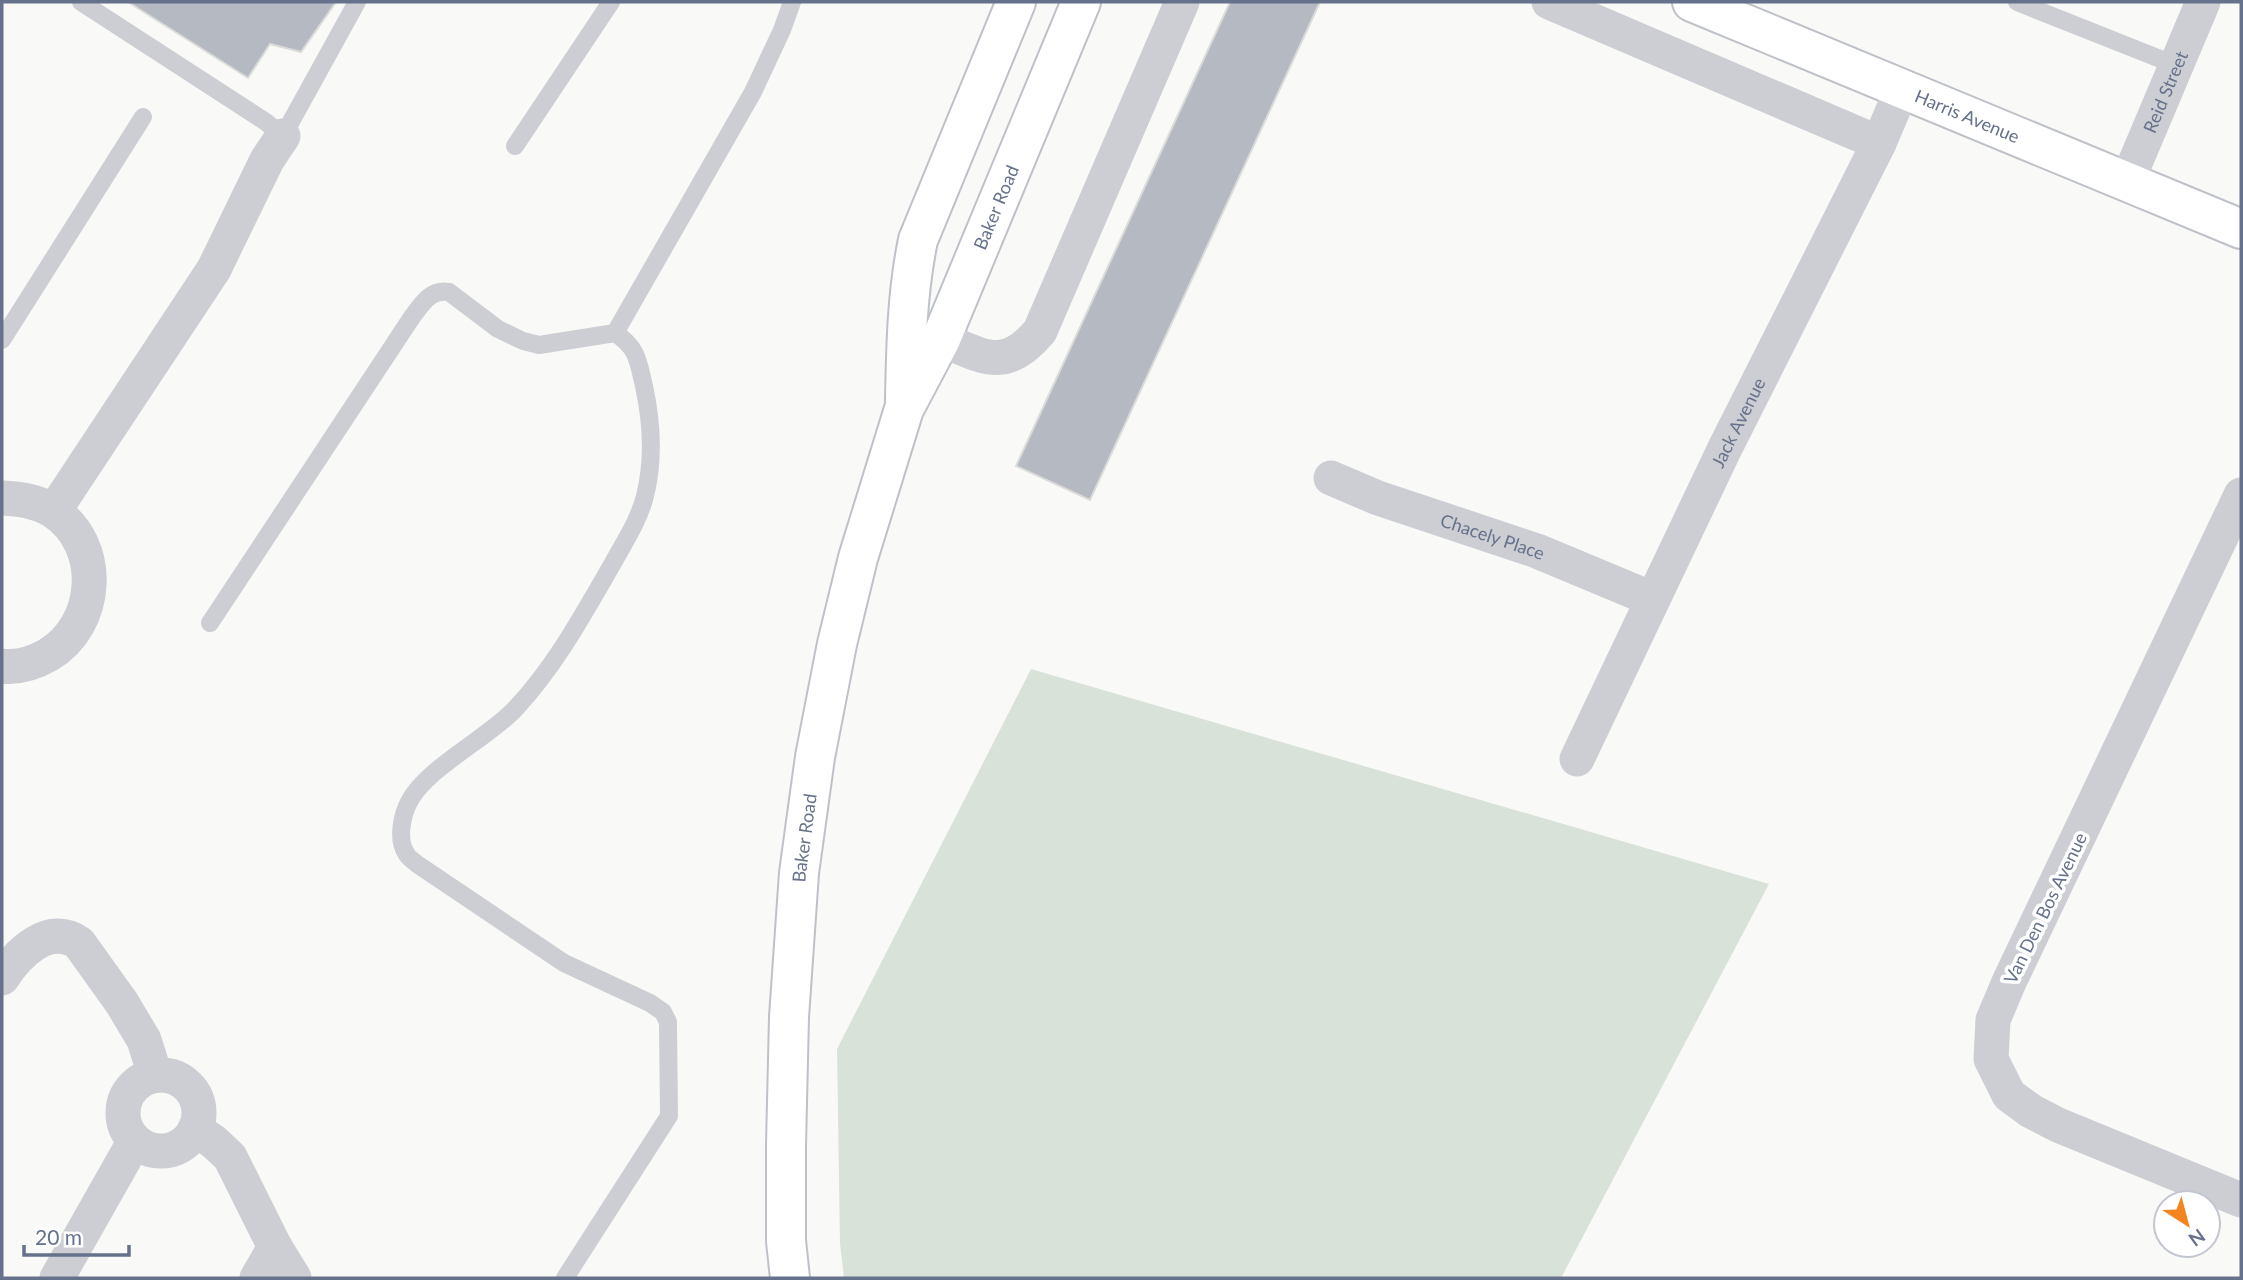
<svg xmlns="http://www.w3.org/2000/svg" width="2243" height="1280" viewBox="0 0 2243 1280" font-family="Lato,sans-serif">
<rect width="100%" height="100%" fill="#f9faf7"/>
<path fill="#d9e2d8" d="M1031,669L1769,884L1561,1278H844L840,1244L837,1049Z"/>
<path fill="#b4b9c2" stroke="#dbdcd9" stroke-width="2" d="M128,2H336L301,52L270,44L248,78Z
M1230,2H1320L1090,500L1016,466Z"/>
<g fill="none" stroke-linecap="round" stroke-linejoin="round">
<g stroke="#bec1c8" stroke-width="42">
<g id="secondary">
<path id="s4" d="M1692,2L2241,229"/>
<path d="M905,400C906,346 907,293 918,240L1016,2"/>
<path id="s5" d="M790,1278L786,1241V1145L789,1017L799,873L815,757L837,644L858,558L904,409L941,339L1081,2"/>
</g>
</g>
<path stroke="#ccced3" stroke-width="18" d="M81,2L266,122L283,136L357,2
M2017,2L2178,66
M515,146L611,2
M615,333L753,92L782,30L792,2
M2,340L143,117
M210,623L412,317C422,304 430,289 449,292L498,329L523,341L539,345L615,333C638,348 638,361 644,386C652,423 654,460 645,496C639,520 625,541 613,563C584,613 556,665 516,708C490,737 426,768 409,802C402,815 397,840 406,853C408,858 414,861 417,864L564,963L650,1003L663,1012L668,1022L669,1116L565,1278"/>
<g stroke="#ccced3" stroke-width="35">
<path d="M1549,2L1879,143"/>
<path id="s1" d="M2127,182L2203,2"/>
<path d="M941,339C984,357 1005,373 1040,331L1182,2"/>
<path id="s2" d="M1331,478L1378,498L1537,551L1652,599"/>
<path d="M2241,495L2009,982L1993,1020L1991,1059L2009,1095L2031,1111L2058,1125L2241,1200"/>
<path d="M2,498C20,499 37,501 53,511C105,545 99,625 48,655C34,663 18,668 2,666"/>
<path d="M54,511L214,269L267,160L283,136"/>
<path id="s3" d="M1577,759L1725,448L1879,143L1902,89"/>
<path d="M2,978C18,953 49,922 79,943L122,1003L144,1040L155,1075"/>
<circle cx="161" cy="1113" r="38"/>
<path d="M195,1129L214,1142L230,1157L275,1247L294,1278"/>
<path d="M57,1278L134,1142"/>
<path d="M257,1278L275,1247"/>
</g>
<use href="#secondary" stroke="#fff" stroke-width="38"/>
</g>
<g text-anchor="middle" dominant-baseline="central" stroke-width="7" stroke-linejoin="round" paint-order="stroke">
<g font-size="18" fill="#66718b" stroke="#fff">
<text stroke="none"><textPath href="#s1" startOffset="98">Reid Street</textPath></text>
<text stroke="none"><textPath href="#s4" startOffset="298">Harris Avenue</textPath></text>
<text stroke="none"><textPath href="#s5" startOffset="1104">Baker Road</textPath></text>
<text stroke="none"><textPath href="#s3" startOffset="373">Jack Avenue</textPath></text>
<text stroke="none"><textPath href="#s2" startOffset="172">Chacely Place</textPath></text>
<text stroke="none"><textPath href="#s5" startOffset="441">Baker Road</textPath></text>
<text transform="translate(2045 908) rotate(-64)">Van Den Bos Avenue</text>
</g>
</g>
<rect width="2243" height="1280" fill="none" stroke="#66718b" stroke-width="7"/>
<g transform="translate(2187 1224) rotate(144)"><circle r="33" fill="#ffffff" stroke="#c2c6d1" stroke-width="2"/>
<path d="M0-5L12 26L0 18L-12 26Z" fill="#f2851f"/>
<text y="-10" font-size="19" font-weight="bold" text-anchor="middle" fill="#66718b">N</text>
</g>
<path d="M24 1245v10h105v-10" fill="none" stroke="#66718b" stroke-width="3.5"/>
<text x="35" y="1245" font-size="21" fill="#66718b" stroke="#ffffff" stroke-width="5" paint-order="stroke">20 m</text>
</svg>
